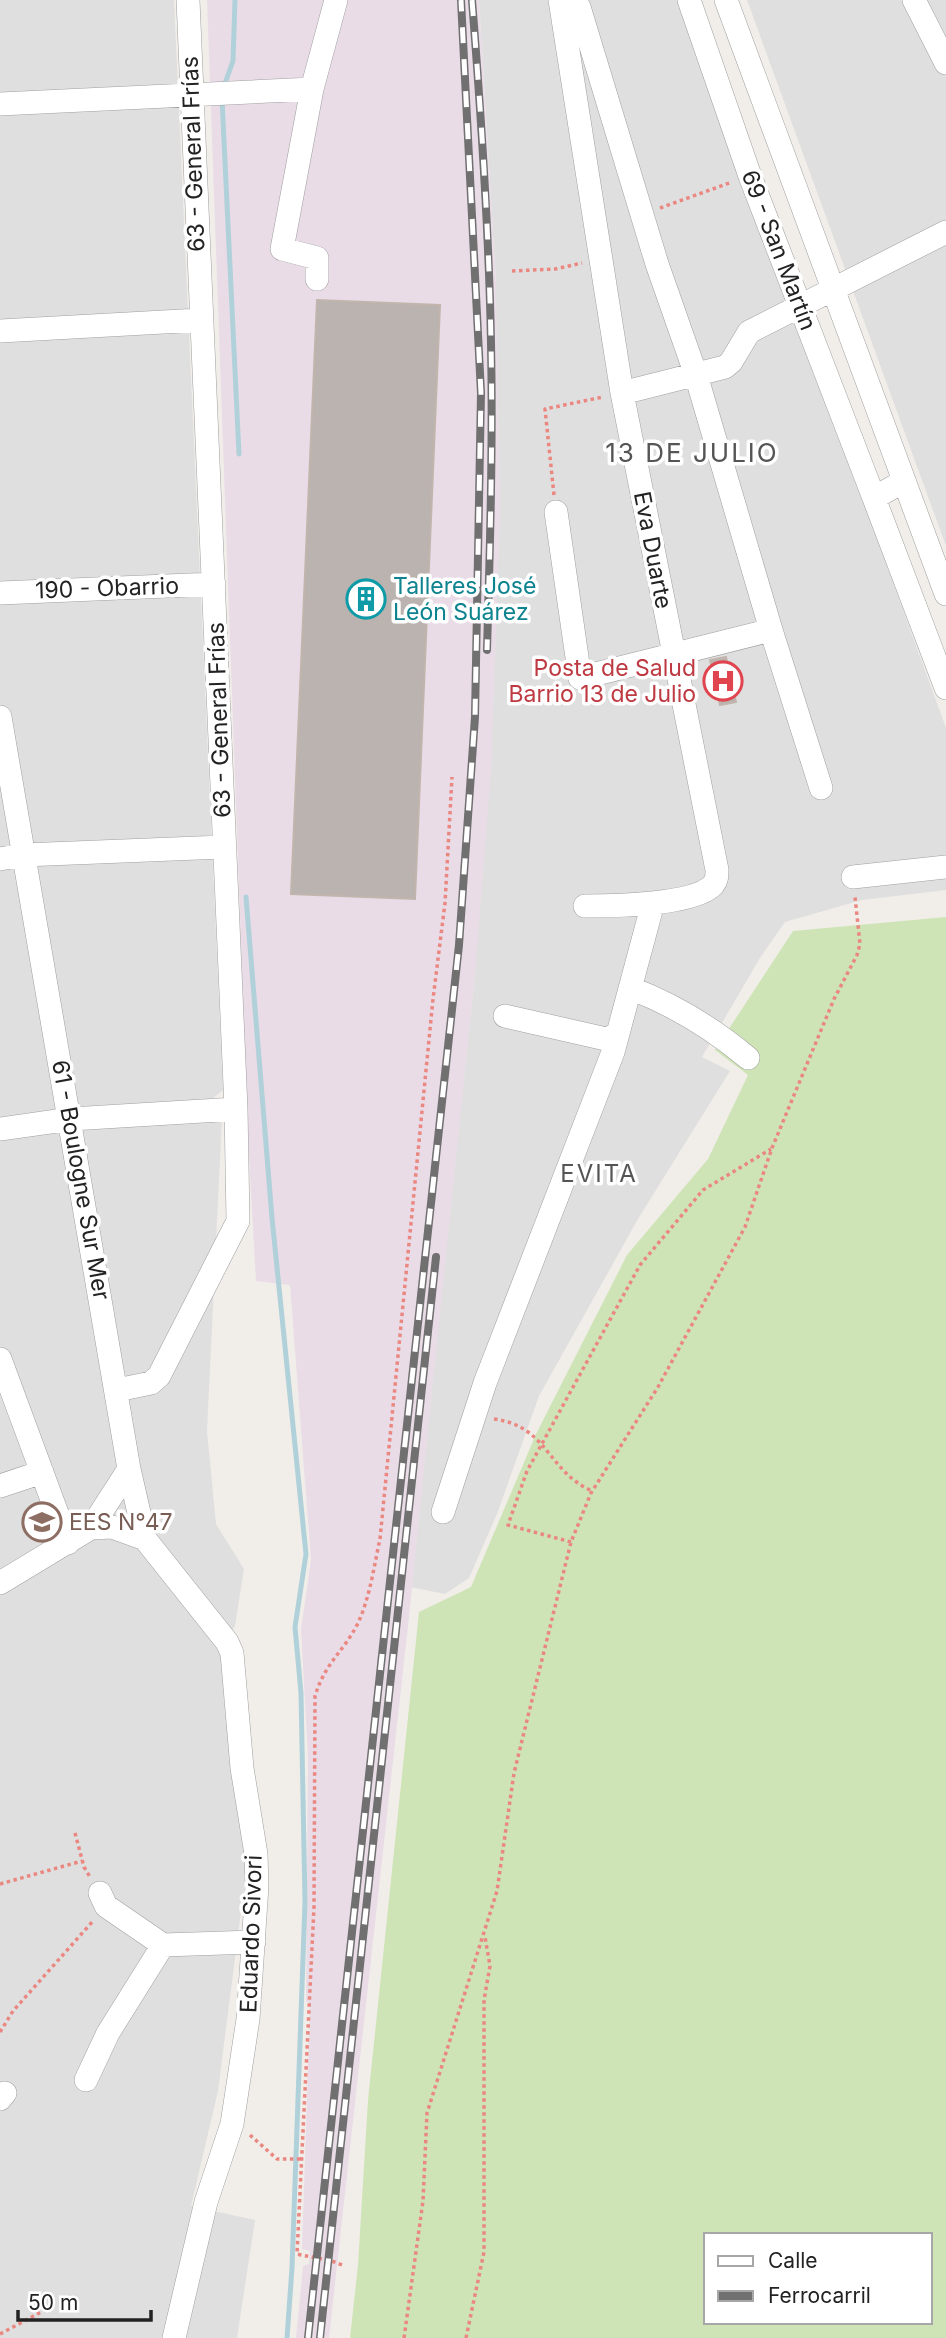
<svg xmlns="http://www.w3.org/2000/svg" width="946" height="2338" viewBox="0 0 946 2338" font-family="Inter,sans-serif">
<rect width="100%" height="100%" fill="#f1eeea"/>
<path fill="#e0dfdf" d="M0,0H174L223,1090L212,1099L0,1119Z
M479,0H681L946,728V890L862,900L785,922L760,958L702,1057L730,1071L638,1219L539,1396L497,1514L469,1578L445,1594L410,1587L475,972L496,282Z
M747,0H946V546Z
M222,1117L207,1431L216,1524L244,1569L235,1626L220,1650L248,1857L218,2091L191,2206L255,2220L237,2338H0V1138L65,1128Z"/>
<path fill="#e9dce7" d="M207,0H479L496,282L500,510L491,772L475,972L408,1626L329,2338H296L303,2266L309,2264L310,2251L302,2249L310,2004L306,2001L308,1757L301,1629L311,1560L290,1285L256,1281L248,1139Z"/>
<path fill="#cfe4b6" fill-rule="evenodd" d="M946,917V2338H350L358,2265L368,2100L419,1612L471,1587L536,1434L627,1255L708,1159L748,1075L715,1050L793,931ZM706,2235H930V2322H706Z"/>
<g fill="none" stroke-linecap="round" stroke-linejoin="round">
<path stroke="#b0d1d9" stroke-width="5" d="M224,86L233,61L235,0
M222,99L239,454
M246,897L272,1218L306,1554L295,1627L301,1693L305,1902L292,2268L287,2338"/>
</g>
<path fill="#bab3af" stroke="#c1b5ad" stroke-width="2" d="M317,300L440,305L415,899L291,894Z
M726,657L736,702L720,705L710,660Z"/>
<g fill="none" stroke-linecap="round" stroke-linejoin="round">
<g stroke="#9f9f9f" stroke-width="24">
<path id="minor" d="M560,0L622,393L717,870C717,876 717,880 713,885C694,905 613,906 585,906
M573,0L579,7L657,264L696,375L771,630L821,788
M689,0L750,176L874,498L904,481
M726,0L946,594
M914,0L946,63
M0,104L312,89
M317,279V258L282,249L312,89L336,0
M0,331L200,320
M622,393L725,367L731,362L749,332L946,232
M874,498L946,688
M556,512L580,678L771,630
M0,593L214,584
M0,717L129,1469L91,1528L0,1583
M0,859L23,855L223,847
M853,877L946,867
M630,988C675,1005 711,1027 748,1058
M505,1016L606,1039L618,1034
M0,1129L71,1119L236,1109
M0,1359L68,1543
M117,1390L151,1383L159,1376L238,1221L236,1109L188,0
M129,1469L145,1539L227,1642L232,1653L242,1768L256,1854L257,1886L248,2019L232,2124L206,2202L174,2338
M0,1486L42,1472
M443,1512L485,1383L613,1052L653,903
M91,1528L112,1527L145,1539
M100,1893L106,1906L163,1945
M86,2080L108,2033L163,1945L254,1942
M0,2099L5,2093"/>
</g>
<path stroke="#ea8781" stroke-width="3.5" stroke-dasharray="3.5 3.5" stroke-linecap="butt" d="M660,208L732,182
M512,271L555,269L582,263
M554,495L545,409L603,397
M494,1419C548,1426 547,1471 592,1491
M571,1542L508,1525L527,1471L640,1265L703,1190L771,1149
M75,1833L84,1867L90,1877
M0,1884L82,1861
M0,2032L13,2011L93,1921
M250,2135L277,2159H301
M342,2265C327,2258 313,2258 297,2254L314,1907L315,1696C326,1661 343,1653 358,1623C370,1597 374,1566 380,1539L433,999L445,903L452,777
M0,2334L43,2311
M404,2338L423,2201L427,2113L497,1891L514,1773L571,1542L591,1493L658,1387L745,1227L772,1148L834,999L857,955L860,944L855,897
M466,2338L484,2252V2000L490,1966L485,1937"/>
<use href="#minor" stroke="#fff" stroke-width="23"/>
<g stroke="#707070" stroke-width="8">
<path id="rail" d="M472,0C481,114 489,229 491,343C493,446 490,548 487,650
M308,2338L459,945L475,717L481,393L461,0
M320,2338L436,1257"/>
</g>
<use href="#rail" stroke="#fff" stroke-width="5" stroke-dasharray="16" stroke-linecap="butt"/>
</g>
<defs>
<g id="building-ring" transform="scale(2.0125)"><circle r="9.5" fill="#fff" stroke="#0f9aa8" stroke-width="1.5"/><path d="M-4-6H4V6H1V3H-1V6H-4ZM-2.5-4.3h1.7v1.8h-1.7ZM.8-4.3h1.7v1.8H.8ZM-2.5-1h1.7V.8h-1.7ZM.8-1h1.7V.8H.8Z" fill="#0f9aa8"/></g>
<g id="hospital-ring" transform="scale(2.0125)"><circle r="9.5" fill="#fff" stroke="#e0444e" stroke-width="1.5"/><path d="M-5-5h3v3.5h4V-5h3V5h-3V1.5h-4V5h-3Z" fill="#e0444e"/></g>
<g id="school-ring" transform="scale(2.0125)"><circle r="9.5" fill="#fff" stroke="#8d6e63" stroke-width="1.5"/><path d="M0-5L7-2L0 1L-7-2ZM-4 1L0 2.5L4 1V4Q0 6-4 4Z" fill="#8d6e63"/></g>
</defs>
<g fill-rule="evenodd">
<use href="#building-ring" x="366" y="599"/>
<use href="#hospital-ring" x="723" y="681"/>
<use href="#school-ring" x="42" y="1522"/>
</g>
<g text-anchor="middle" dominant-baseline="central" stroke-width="7" stroke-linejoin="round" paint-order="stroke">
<g font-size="23" fill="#222" stroke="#fff">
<text transform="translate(193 154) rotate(-92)">63 - General Frías</text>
<text transform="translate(779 250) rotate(69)">69 - San Martín</text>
<text transform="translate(653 550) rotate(79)">Eva Duarte</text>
<text transform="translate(107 588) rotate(-2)">190 - Obarrio</text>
<text transform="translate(219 720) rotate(-92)">63 - General Frías</text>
<text transform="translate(81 1180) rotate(80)">61 - Boulogne Sur Mer</text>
<text transform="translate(251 1934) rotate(-88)">Eduardo Sivori</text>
</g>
<g font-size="23" fill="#0d838f" stroke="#fff" text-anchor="start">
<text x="393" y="586">Talleres José<tspan x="393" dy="26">León Suárez</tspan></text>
</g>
<g font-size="23" fill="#be3a42" stroke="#fff" text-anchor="end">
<text x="696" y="668">Posta de Salud<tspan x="696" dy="26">Barrio 13 de Julio</tspan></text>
</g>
<g font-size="23" fill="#785e54" stroke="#fff" text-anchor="start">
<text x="69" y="1522">EES N°47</text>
</g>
<g font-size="24" letter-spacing="2" fill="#555" stroke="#fff">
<text x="599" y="1173">EVITA</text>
</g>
<g font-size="26" letter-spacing="2" fill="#555" stroke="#fff">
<text x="692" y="452">13 DE JULIO</text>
</g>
</g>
<rect x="704" y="2233" width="228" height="91" fill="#ffffff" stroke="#a7a7a7" stroke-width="2"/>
<rect x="718" y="2256" width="35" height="10" fill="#ffffff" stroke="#a7a7a7" stroke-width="2"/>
<text x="768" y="2268" font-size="21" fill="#222222">Calle</text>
<rect x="718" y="2291" width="35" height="10" fill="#707070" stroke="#a7a7a7" stroke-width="2"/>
<text x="768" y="2303" font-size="21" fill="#222222">Ferrocarril</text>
<path d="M18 2310v10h133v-10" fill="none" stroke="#222222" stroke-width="3.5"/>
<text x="28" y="2310" font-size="21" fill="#222222" stroke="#ffffff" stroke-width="5" paint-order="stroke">50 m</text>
</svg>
